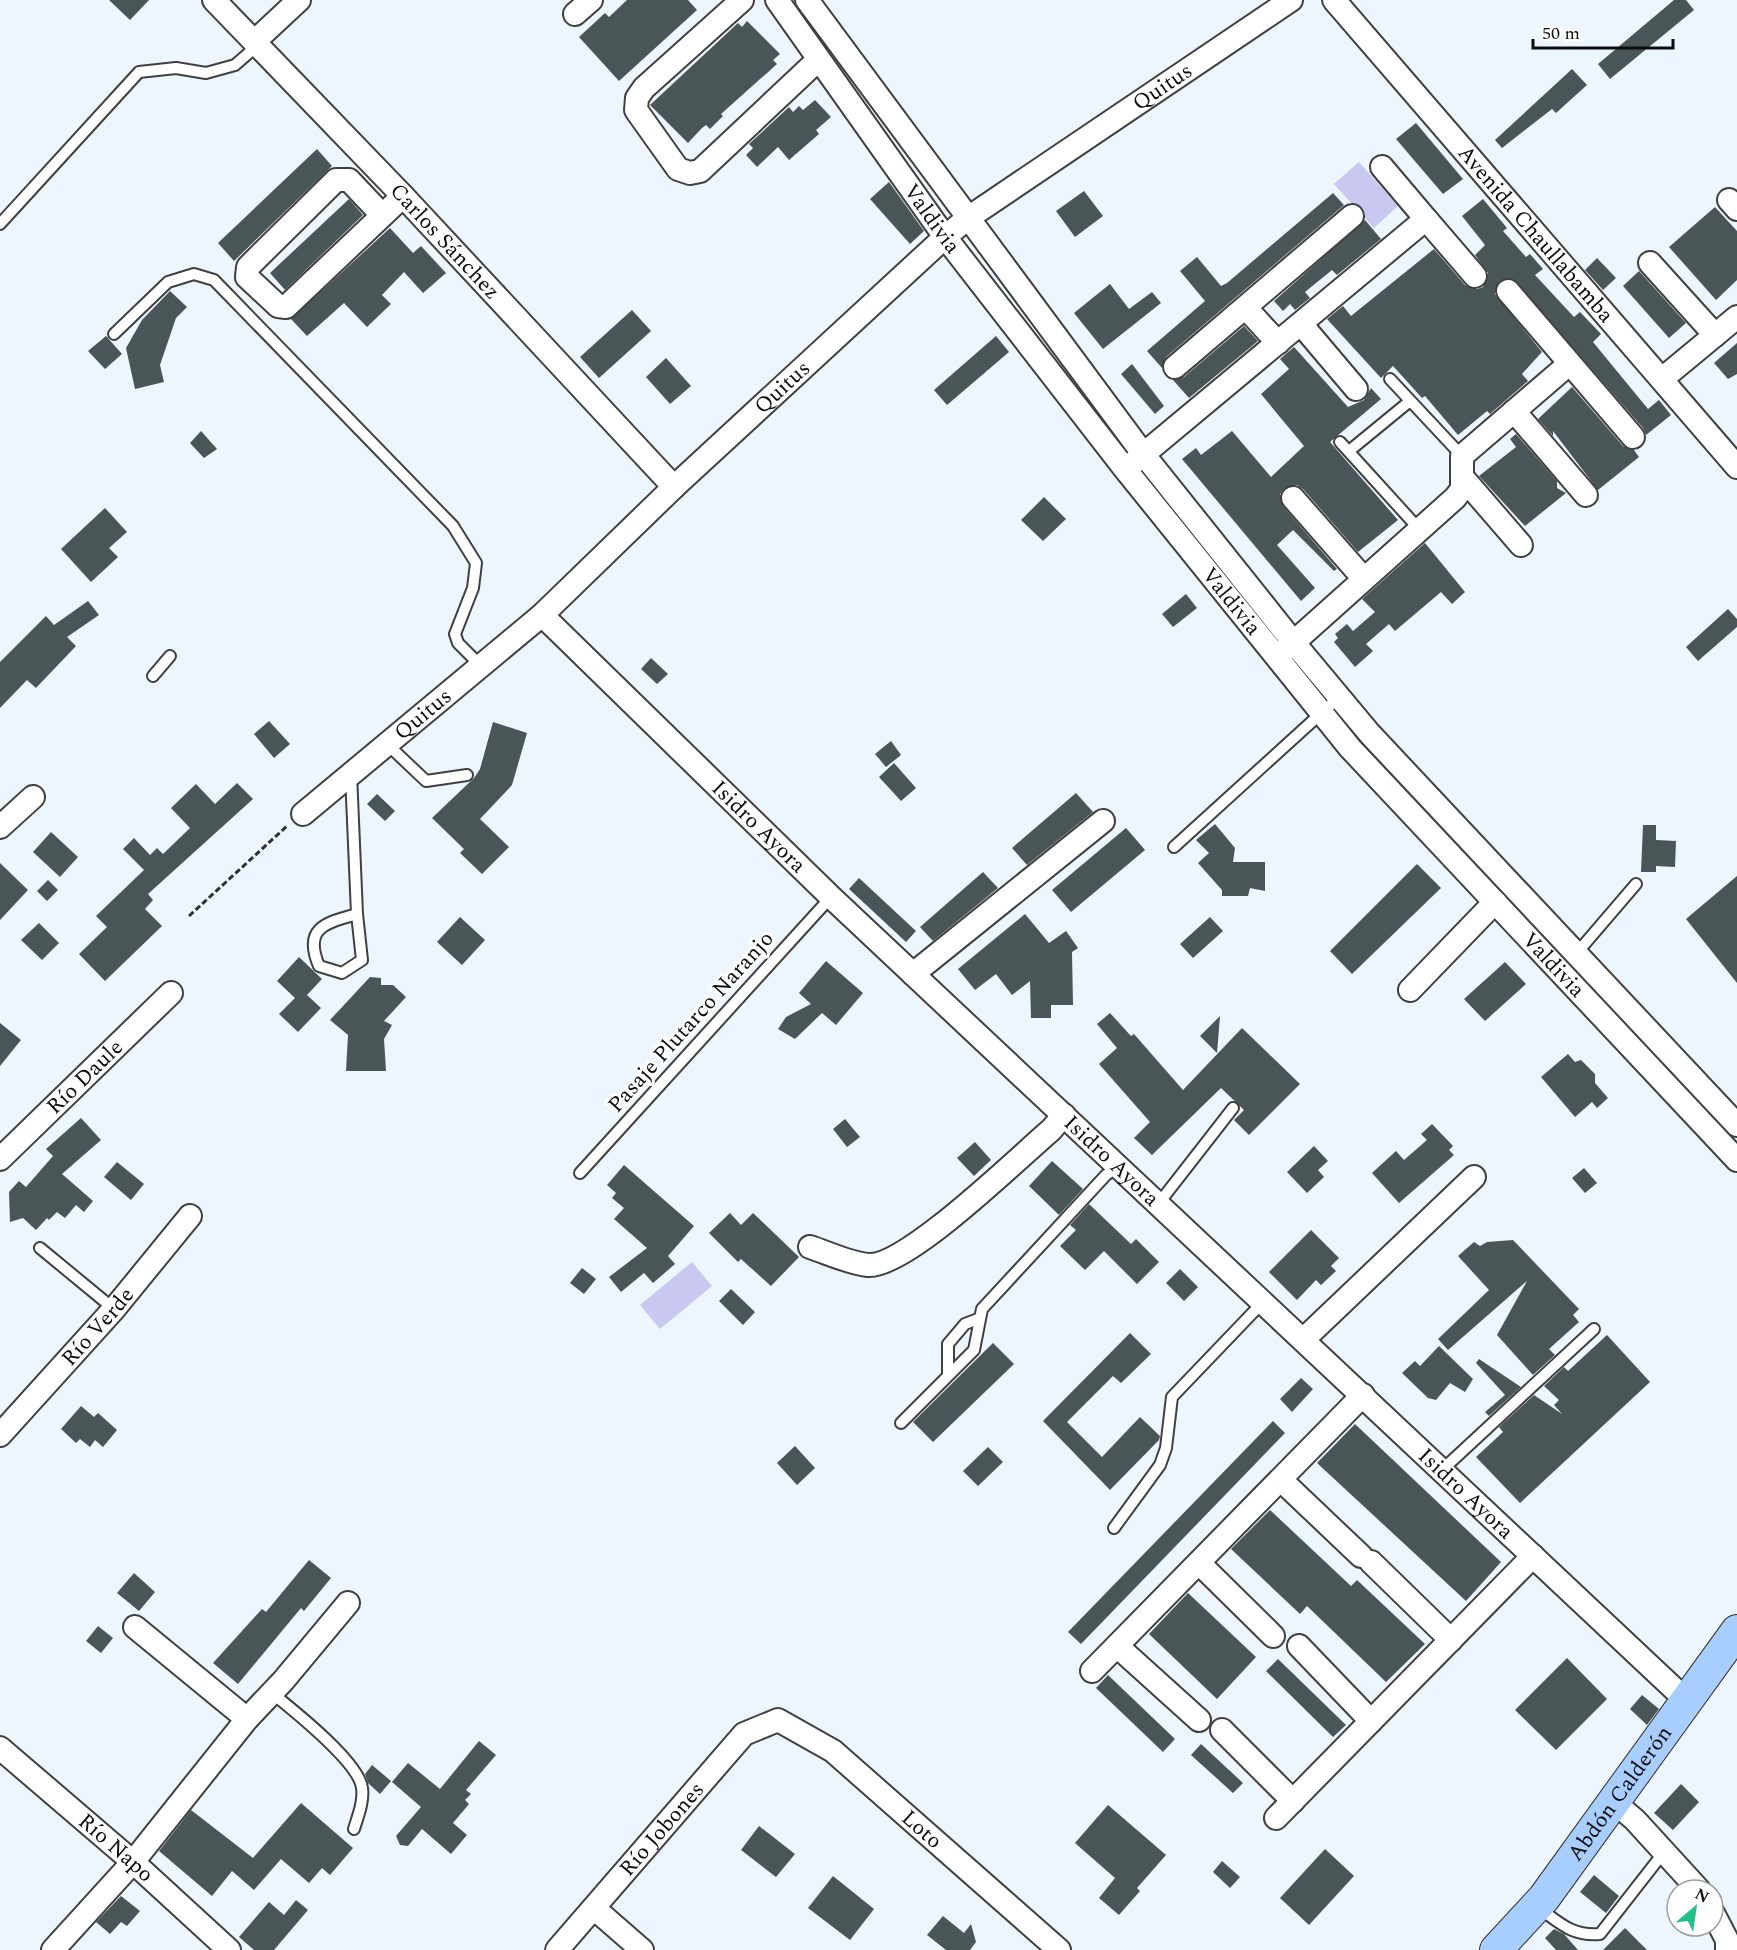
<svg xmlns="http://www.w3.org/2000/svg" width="1737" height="1950" viewBox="0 0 1737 1950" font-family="Spectral,serif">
<rect width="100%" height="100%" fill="#edf6ff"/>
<path fill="#c9c8f1" d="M1359,162L1398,206L1374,228L1334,184Z
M692,1262L712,1286L660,1329L640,1305Z"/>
<path fill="#495556" d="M109,0H149L130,20Z
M627,0H688L697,10L619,81L579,37L605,13L609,17Z
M1674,0H1686L1694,10L1610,79L1598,64Z
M747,21L780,54L773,60L777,64L721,114L723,116L710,129L706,125L702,128L688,143L650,105L738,23L742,27Z
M1572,69L1587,85L1556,113L1552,109L1502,148L1495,140Z
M815,100L831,117L816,130L819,134L789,160L778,147L757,167L746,155L753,148L749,144L789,107L793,112L799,106L803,110Z
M1416,123L1463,179L1443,194L1396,139Z
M317,149L332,166L234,261L218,243Z
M889,182L924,231L910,244L870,199Z
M1084,191L1103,216L1075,237L1056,211Z
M1333,193L1344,205L1166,357L1162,368L1147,351L1205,301L1180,271L1197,257L1221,286L1227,283Z
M349,199L363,215L285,290L270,273Z
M1483,199L1507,228L1503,231L1526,257L1530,254L1543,269L1535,275L1574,317L1580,312L1601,334L1593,342L1648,409L1659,400L1671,415L1646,435L1643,428L1513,279L1499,281L1495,294L1542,352L1522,374L1528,381L1490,414L1487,411L1458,435L1425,396L1422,398L1393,366L1381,378L1327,319L1343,306L1351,316L1434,249L1465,285L1477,289L1483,287L1488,273L1475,255L1485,245L1462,216Z
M1715,207L1737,231V280L1716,300L1669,247Z
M1365,220L1381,239L1337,275L1332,270L1305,292L1310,298L1295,310L1290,304L1283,311L1274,301Z
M390,228L413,253L421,246L446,273L423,293L404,272L382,295L391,304L367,327L344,303L307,336L291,319Z
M1597,258L1616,278L1603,290L1585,270Z
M1639,271L1686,323L1669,338L1623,286Z
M1110,284L1129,309L1152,292L1161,303L1103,349L1074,313Z
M170,291L187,307L176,318L160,365L164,382L135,389L126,348L142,320Z
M632,310L651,331L599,378L580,357Z
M1244,326L1258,341L1189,398L1173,380L1184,377Z
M106,336L122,354L105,369L88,351Z
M996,336L1009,352L947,405L934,390Z
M1737,343V374L1728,379L1714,363Z
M1294,347L1348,407L1364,400L1371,388L1381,399L1330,442L1398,520L1358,552L1303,489L1297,485L1285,488L1280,494L1283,506L1337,569L1334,571L1293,530L1277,545L1315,588L1301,601L1182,459L1196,448L1201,455L1232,431L1271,477L1304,446L1261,394L1289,369L1280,359Z
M666,358L691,386L670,404L646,377Z
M1132,364L1164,406L1155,414L1121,374Z
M1572,387L1623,446L1634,450L1639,457L1598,490L1553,431V436L1538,419Z
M201,431L217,449L204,458L190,443Z
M1516,434L1557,481V488L1566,493L1525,526L1479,476L1516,447L1510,439Z
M1044,497L1066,519L1043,541L1021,520Z
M105,508L127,532L109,548L118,557L91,582L61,549Z
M1425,543L1465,592L1452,604L1441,592L1395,631L1389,624L1366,644L1373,651L1355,667L1334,642L1338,638L1335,634L1347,624L1353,631L1375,612L1362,599Z
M1186,594L1197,608L1173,627L1162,614Z
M88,601L99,615L67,637L76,646L36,688L27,680L0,708V662L46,616L54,625Z
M1728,609L1737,619V627L1698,661L1686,647Z
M651,658L668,674L657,684L641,669Z
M269,721L290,744L274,758L254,734Z
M493,722L527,733L512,785L480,819L509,847L482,874L460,853L464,849L432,818L474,778L480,769Z
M891,741L901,755L886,767L875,754Z
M894,763L916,788L901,801L879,777Z
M237,783L253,799L148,894L153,900L145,909L162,926L105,981L79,954L107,927L96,916L144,870L123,849L134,838L150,855L157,848L163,854L190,828L171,808L196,784L215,804Z
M1076,793L1093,812L1027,865L1012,848Z
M377,794L395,811L385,821L367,804Z
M1215,824L1235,848L1233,862H1265V891L1250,888L1248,896H1222V890L1198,863L1209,853L1196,840Z
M1643,825H1656V840L1676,841L1675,867L1656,866V872H1641Z
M1126,828L1145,850L1071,912L1052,890Z
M51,832L78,857L60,877L33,852Z
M0,863L28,890L0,920Z
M1417,864L1441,888L1352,974L1330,951Z
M983,872L998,888L933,941L920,927Z
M1737,876V983L1686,919Z
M859,878L916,931L906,942L849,889Z
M48,880L58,890L47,901L37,891Z
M1025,914L1049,943L1066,931L1078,948L1072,952L1073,1005H1051V1018H1031L1030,981L1012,995L996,974L975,990L958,969Z
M460,917L485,940L462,965L437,942Z
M1210,917L1223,931L1193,958L1180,944Z
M39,923L59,943L42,960L21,940Z
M299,957L322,979L307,995L321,1008L298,1032L279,1014L295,998L277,981Z
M826,961L863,993L836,1025L822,1013L795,1039L778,1029L786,1017L811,1004L799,993Z
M1505,962L1526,984L1485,1021L1464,999Z
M370,977L381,978V985H393L406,997L384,1021L392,1025L384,1039L386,1071H346L348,1035L330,1020Z
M1110,1013L1131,1036L1134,1034L1183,1090L1242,1028L1300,1084L1249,1135L1234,1120L1244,1110L1221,1088L1152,1155L1134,1138L1150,1122L1099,1064L1117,1048L1097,1024Z
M1220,1016L1217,1053L1200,1036Z
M0,1023L21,1040L0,1066Z
M1568,1054L1575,1062L1581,1060L1595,1074V1083L1608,1098L1597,1108L1592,1102L1575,1117L1541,1077Z
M81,1118L101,1140L62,1174L93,1201L84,1212L76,1205L65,1218L57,1212L49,1220L47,1218L36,1230L23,1218L10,1222L9,1192L19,1181L26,1187L53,1156L46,1149Z
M845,1119L860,1137L847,1147L833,1129Z
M1432,1124L1453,1146L1449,1150L1454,1155L1399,1203L1372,1173L1396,1151L1404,1160L1427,1140L1421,1134Z
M975,1142L991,1160L974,1176L957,1158Z
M1314,1146L1328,1161L1318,1170L1324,1177L1307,1193L1287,1172Z
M1052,1161L1083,1189L1059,1215L1029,1186Z
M117,1162L144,1184L131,1200L104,1177Z
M624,1165L694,1226L668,1256L675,1264L653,1283L644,1273L621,1292L609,1277L647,1248L614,1219L624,1208L612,1198L616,1193L607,1185Z
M1584,1168L1597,1183L1585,1193L1572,1178Z
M1089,1204L1131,1244L1136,1239L1159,1262L1137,1284L1104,1251L1085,1270L1060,1246L1076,1230L1070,1225Z
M730,1213L741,1225L753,1213L799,1257L771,1286L741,1259L738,1262L709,1233Z
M1311,1230L1339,1258L1331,1266L1336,1271L1321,1285L1316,1280L1297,1300L1269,1272Z
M1513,1240L1579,1309L1573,1315L1579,1322L1549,1349L1555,1355L1533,1375L1497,1335L1527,1281L1448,1350L1438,1339L1489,1290L1458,1256L1474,1242L1480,1246L1487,1242Z
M582,1268L596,1279L584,1294L570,1283Z
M1180,1269L1198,1287L1184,1301L1166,1283Z
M731,1289L755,1312L743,1325L719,1301Z
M1130,1333L1151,1354L1121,1383L1113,1376L1067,1422L1102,1457L1140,1417L1160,1436L1159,1440L1110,1490L1043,1421Z
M1607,1335L1650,1382L1520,1503L1476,1457L1503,1432L1499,1427L1534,1395L1562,1414L1554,1405L1559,1400L1544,1386L1564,1367L1568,1371Z
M993,1343L1014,1364L933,1442L913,1422Z
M1439,1346L1473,1379L1465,1392L1450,1383L1436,1400L1428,1398L1402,1373L1415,1361L1420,1366Z
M1479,1359L1521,1387L1489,1416L1485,1412L1505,1395L1476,1363Z
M1301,1378L1313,1389L1292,1412L1280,1399Z
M81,1406L94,1417L98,1413L117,1430L103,1447L95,1440L90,1447L80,1439L76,1443L61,1429Z
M1273,1421L1285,1433L1081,1644L1068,1632Z
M1355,1424L1501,1562L1466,1601L1317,1463Z
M795,1446L815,1468L797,1485L777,1463Z
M988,1447L1003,1462L978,1486L963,1471Z
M1270,1510L1351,1586L1357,1580L1425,1644L1386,1682L1307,1606L1300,1614L1231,1549Z
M309,1560L331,1578L304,1611L301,1608L238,1684L213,1663L262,1609L266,1612Z
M134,1573L155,1592L139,1611L117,1593Z
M1188,1593L1256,1657L1217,1699L1149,1634Z
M98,1626L113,1638L101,1653L86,1641Z
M1567,1658L1607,1699L1556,1750L1515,1710Z
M1278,1659L1346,1725L1333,1737L1266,1671Z
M1108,1675L1175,1739L1163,1752L1096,1688Z
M1642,1695L1659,1709L1647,1725L1630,1709Z
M479,1741L496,1755L466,1790L471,1794L465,1800L469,1804L453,1823L467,1835L451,1854L422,1829L408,1846L400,1845L396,1836L421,1807L392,1782L408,1763L440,1789Z
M1201,1744L1243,1783L1233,1793L1191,1755Z
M372,1765L391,1781L380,1794L368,1783L365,1774Z
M1681,1784L1699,1802L1673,1830L1654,1813Z
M301,1803L353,1848L330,1875L322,1868L309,1883L281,1859L254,1890L232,1871L212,1896L159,1851L191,1810L253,1858Z
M1108,1805L1166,1855L1137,1888L1140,1891L1119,1915L1099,1898L1115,1878L1075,1843Z
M759,1826L795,1854L776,1877L741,1850Z
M1325,1849L1354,1876L1309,1925L1280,1898Z
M1222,1861L1240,1877L1230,1888L1213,1872Z
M1594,1875L1619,1896L1606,1913L1580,1892Z
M833,1876L874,1909L850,1940L808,1908Z
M121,1896L140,1911L127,1926L121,1922L110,1934L96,1922Z
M296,1900L308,1910L274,1950H254L239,1937L269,1902L284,1915Z
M943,1916L964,1933L971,1924L976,1942L970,1950H946L927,1935Z
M1625,1928L1647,1950H1603Z
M1554,1929L1564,1934L1578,1950H1556L1545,1938Z"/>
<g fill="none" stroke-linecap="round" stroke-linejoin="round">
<g stroke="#404040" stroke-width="14">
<path id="lane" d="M0,224L139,72L176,68L206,73L235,65L258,45
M114,334L168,282L194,274L214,280L453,526L476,563L473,588L455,634L458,643L481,666
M1390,379L1462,456
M1340,442L1419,529
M1349,451L1410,401
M153,676L170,656
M387,744L426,781L467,775
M351,774L357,914L362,960L342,973L319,966C303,928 325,923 357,914
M1174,847L1339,697
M1576,954L1636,884
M580,1173L831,897
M1159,1203L1233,1108
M40,1248L114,1309
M948,1376V1344L965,1324L978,1319
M901,1423L974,1350L982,1309L1106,1175L1119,1166
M1442,1470L1594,1329
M1114,1528L1160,1465L1166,1448L1172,1397L1263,1302
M272,1693C293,1710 359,1762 362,1788C364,1801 358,1816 354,1829
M1539,1908C1561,1924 1572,1936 1600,1934L1664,1852"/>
</g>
<g stroke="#404040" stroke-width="26">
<g id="street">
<path id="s1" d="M214,0L403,196L674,487"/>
<path d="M742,0L644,88L637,98L636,110L678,169L690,173L700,171L818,60"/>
<path id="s2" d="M777,0L945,237L1125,469L1350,748L1737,1160"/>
<path d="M807,0L1144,455L1294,643L1370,734L1737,1125"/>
<path id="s3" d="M1334,0L1737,467"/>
<path d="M575,14L591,0"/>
<path d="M255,41L299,0"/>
<path d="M1729,200L1737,209"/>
<path d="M382,215L349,180H336L248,267L247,277L278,306L286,307L403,196"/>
<path d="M1426,219L1475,276"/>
<path d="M1650,263L1715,335"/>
<path d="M1508,291L1633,437"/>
<path d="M1246,308L1278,343"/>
<path d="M1301,324L1356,389"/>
<path d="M1175,367L1352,216"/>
<path d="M1662,379L1737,317"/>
<path d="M1514,411L1586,495"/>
<path d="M1133,463L1426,219L1382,167"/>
<path d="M1464,479L1521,545"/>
<path d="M1293,498L1364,579"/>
<path id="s4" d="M542,615L831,897L1687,1701"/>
<path d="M1284,651L1455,498L1462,489V456L1569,364"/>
<path id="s5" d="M303,814L542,615L674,487L945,237L968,218L1291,0"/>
<path d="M0,827L33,797"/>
<path d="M913,974L1103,821"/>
<path d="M1410,990L1495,902"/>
<path id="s6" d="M0,1159L171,993"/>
<path d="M810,1247C828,1253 849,1263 868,1265C906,1268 1018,1158 1051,1130L1064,1115"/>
<path d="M1304,1339L1474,1177"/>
<path id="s7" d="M0,1435L114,1309L190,1216"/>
<path d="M1281,1480L1361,1556"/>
<path d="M1371,1562L1451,1640"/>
<path d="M1199,1563L1273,1636"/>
<path d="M135,1627L247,1719"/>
<path d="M1117,1646L1199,1720"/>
<path d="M1299,1646L1371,1721"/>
<path d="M1092,1671L1363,1395"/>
<path d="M1222,1730L1293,1801"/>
<path id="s8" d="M0,1748L133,1862L229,1950"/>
<path d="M1614,1802L1635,1820L1699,1890"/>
<path d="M1276,1818L1533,1556"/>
<path d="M595,1909L642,1950"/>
<path d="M1713,1913L1727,1940V1950"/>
<path d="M53,1950L133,1862L247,1719L283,1681L348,1603"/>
<path id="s9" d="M557,1950L744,1734L778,1720L833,1751L1059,1950"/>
</g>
</g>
<g stroke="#2f2f2f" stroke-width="34">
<g id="secondary">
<path id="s10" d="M1496,1950L1544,1898L1737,1631"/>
</g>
</g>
<path stroke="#2f2f2f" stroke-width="3" stroke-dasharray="6 3" stroke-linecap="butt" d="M189,916L287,826"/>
<use href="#lane" stroke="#fff" stroke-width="10"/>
<use href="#street" stroke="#fff" stroke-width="22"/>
<use href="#secondary" stroke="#a8cdff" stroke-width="32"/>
</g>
<g text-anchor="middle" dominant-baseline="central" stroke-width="6" stroke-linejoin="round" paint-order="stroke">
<g font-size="22" fill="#0d0d0d" stroke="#fff">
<text stroke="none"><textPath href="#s5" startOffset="1128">Quitus</textPath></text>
<text stroke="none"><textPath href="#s2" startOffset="268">Valdivia</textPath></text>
<text stroke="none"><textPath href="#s3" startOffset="309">Avenida Chaullabamba</textPath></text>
<text stroke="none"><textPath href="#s1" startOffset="334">Carlos Sánchez</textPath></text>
<text stroke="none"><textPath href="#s5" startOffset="642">Quitus</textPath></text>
<text stroke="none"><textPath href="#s2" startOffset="754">Valdivia</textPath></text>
<text stroke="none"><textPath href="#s5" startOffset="156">Quitus</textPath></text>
<text stroke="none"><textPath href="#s4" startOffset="303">Isidro Ayora</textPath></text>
<text stroke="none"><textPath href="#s2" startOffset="1240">Valdivia</textPath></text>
<text transform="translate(691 1022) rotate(-48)">Pasaje Plutarco Naranjo</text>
<text stroke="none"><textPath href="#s6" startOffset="118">Río Daule</textPath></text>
<text stroke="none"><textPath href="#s4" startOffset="789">Isidro Ayora</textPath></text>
<text stroke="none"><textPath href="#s7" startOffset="146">Río Verde</textPath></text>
<text stroke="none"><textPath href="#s4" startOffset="1275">Isidro Ayora</textPath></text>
<text stroke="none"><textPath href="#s10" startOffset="200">Abdón Calderón</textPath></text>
<text stroke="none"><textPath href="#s9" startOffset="160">Río Jobones</textPath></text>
<text stroke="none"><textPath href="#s9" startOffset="504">Loto</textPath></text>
<text stroke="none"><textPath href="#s8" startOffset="153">Río Napo</textPath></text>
</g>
</g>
<g transform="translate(1695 1908) rotate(29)"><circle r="28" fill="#ffffff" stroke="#9e9e9e" stroke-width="1.5"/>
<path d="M0-4.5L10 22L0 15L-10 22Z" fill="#22c188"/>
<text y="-9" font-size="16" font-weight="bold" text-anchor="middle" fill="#0d0d0d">N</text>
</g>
<path d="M1533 39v9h140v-9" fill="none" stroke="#0d0d0d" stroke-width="3"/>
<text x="1542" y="39" font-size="18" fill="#0d0d0d" stroke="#ffffff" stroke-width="4.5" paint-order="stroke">50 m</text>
</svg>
